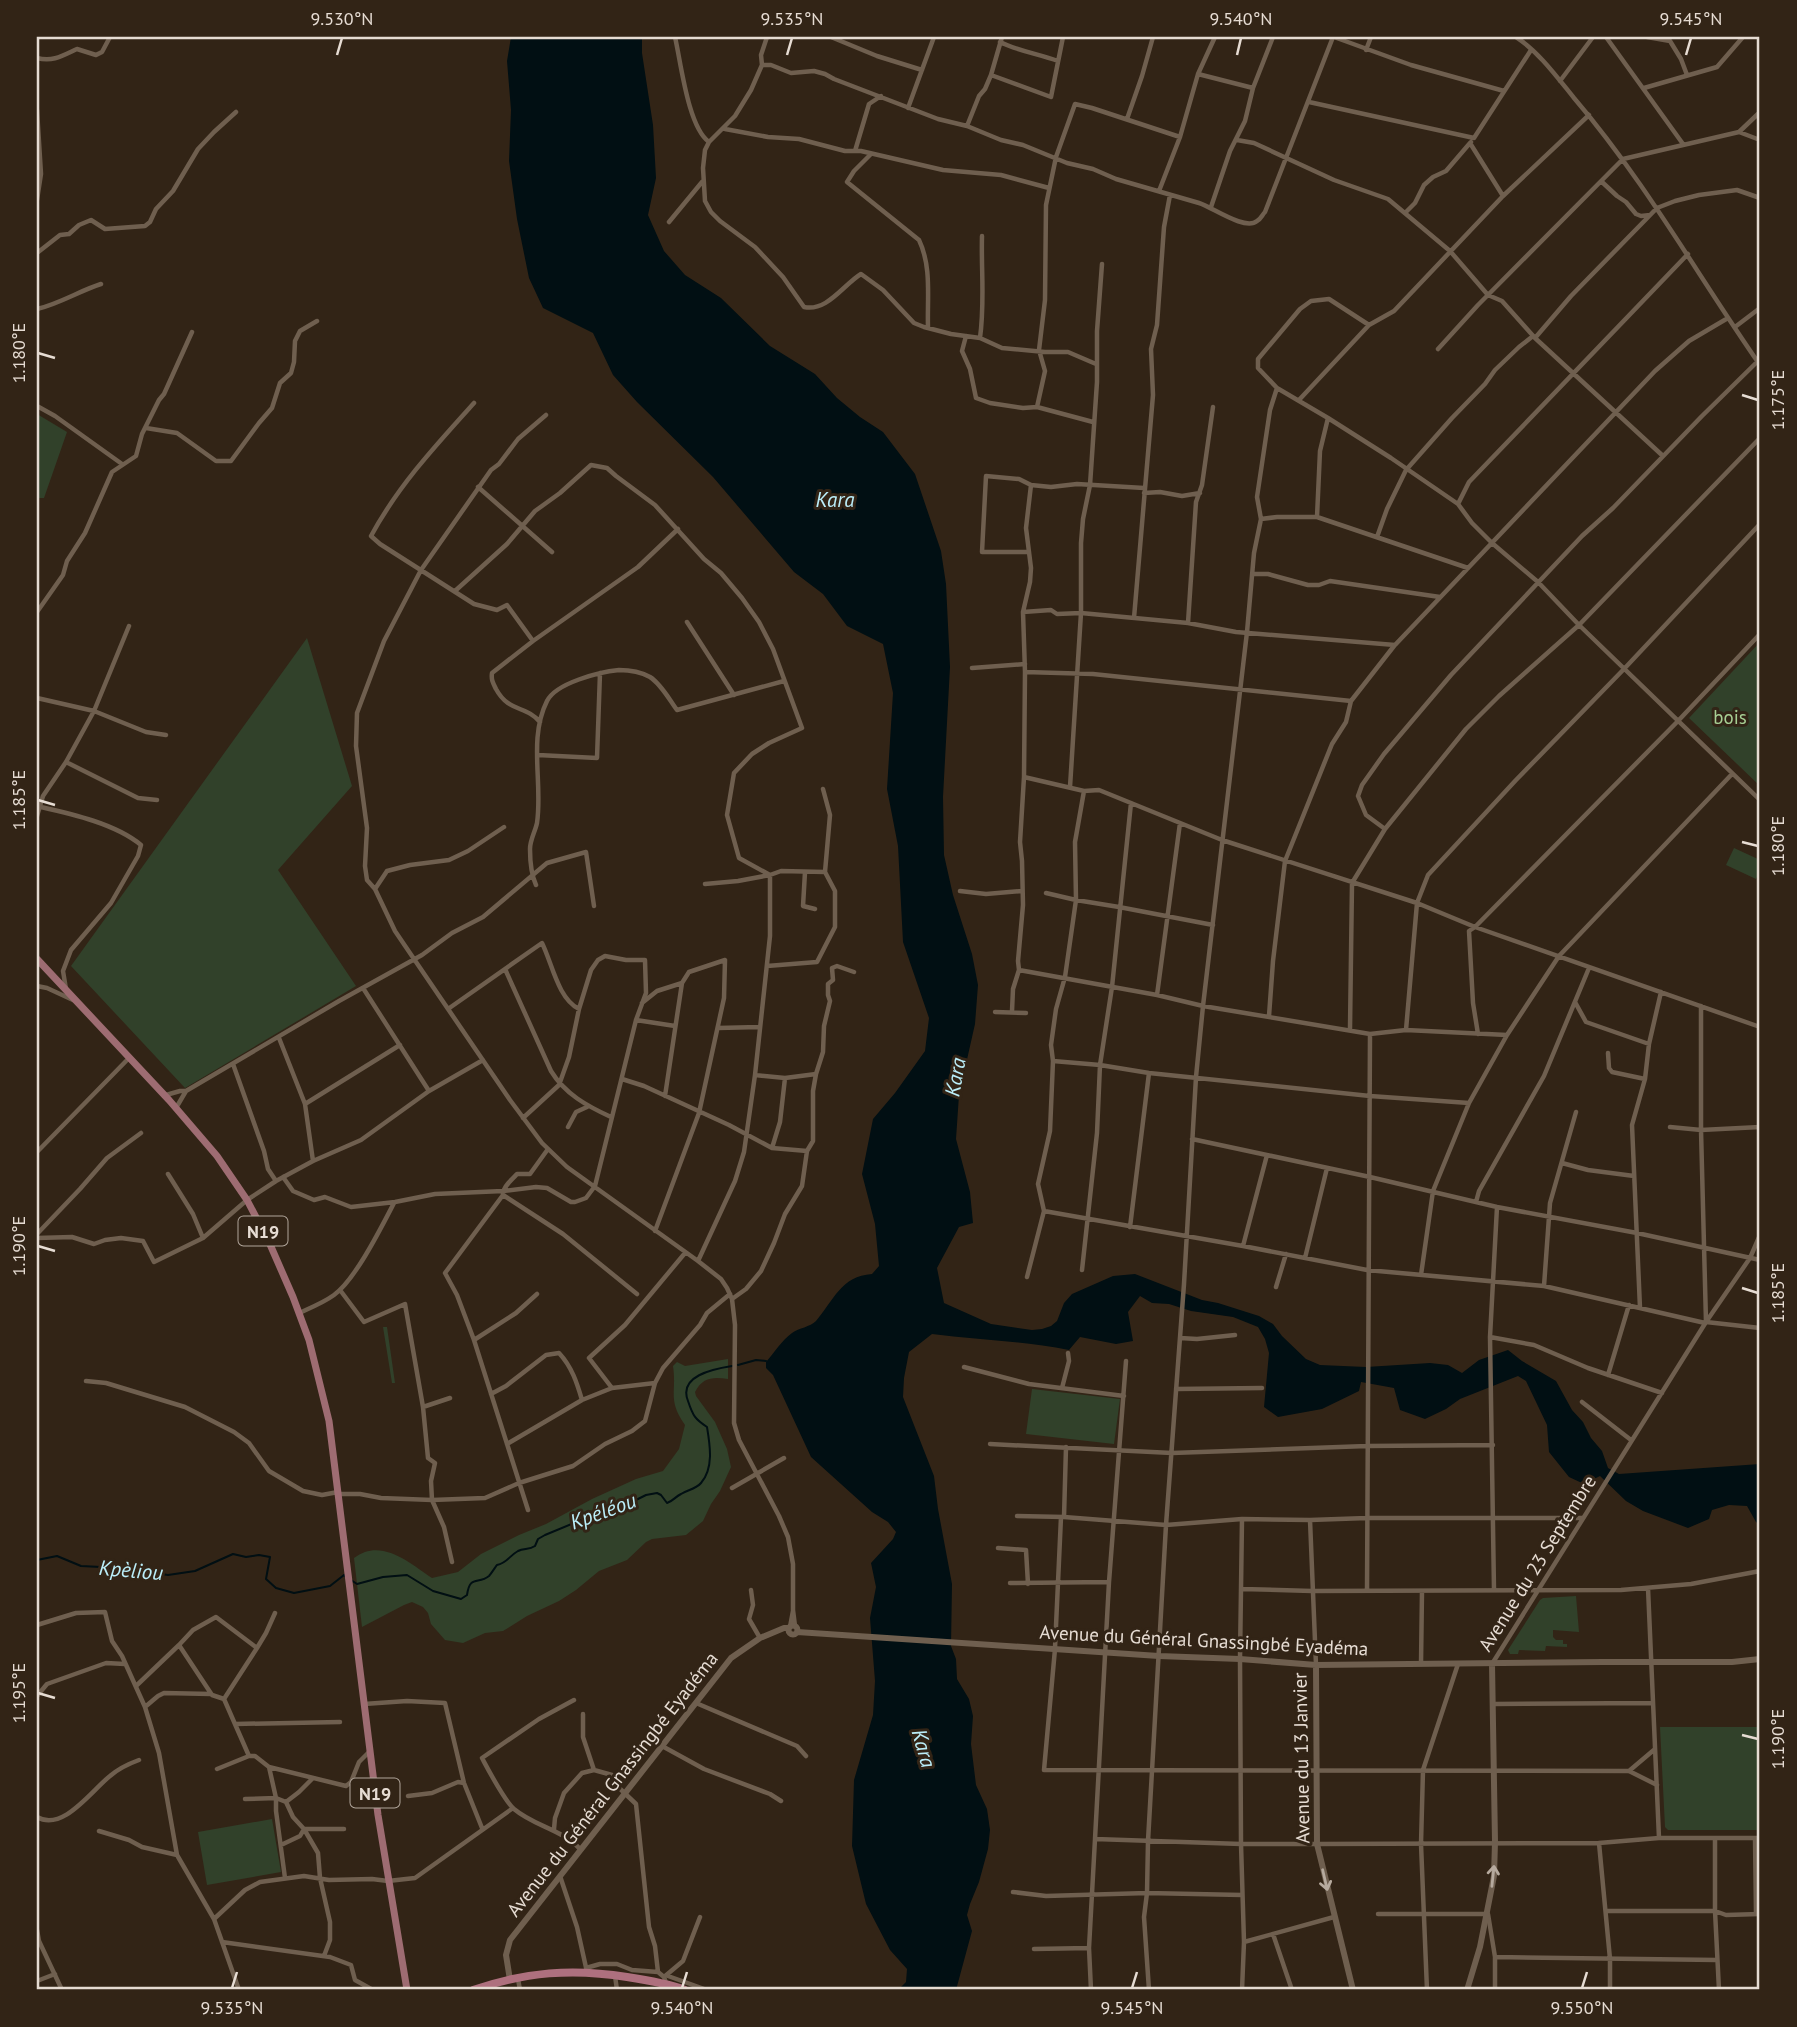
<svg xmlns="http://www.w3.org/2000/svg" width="1797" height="2027" viewBox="0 0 1797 2027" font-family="'PT Sans',sans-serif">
<rect width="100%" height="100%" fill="#322416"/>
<path fill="#31412a" d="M37,414L67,432L44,498H37Z
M307,638L352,786L278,870L356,986L185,1088L71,966Z
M1760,642V786L1689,718Z
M1734,848L1760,860V871L1756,879L1726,865Z
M383,1327H387L395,1383H392Z
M728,1359V1379C713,1377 703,1377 695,1392L696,1396L715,1422L727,1449L731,1467L720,1491L711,1504L703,1521L686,1535L652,1539L646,1542L627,1560L599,1571L576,1590L559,1601L527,1616L503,1631L485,1633L463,1643L445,1640L431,1624L428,1613L423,1607L412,1602L404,1605L362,1627L354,1558C381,1537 410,1563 432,1578L458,1572L481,1554L519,1535L546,1524L592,1499L636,1479L663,1471L679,1449L685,1425C667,1399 677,1393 673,1366L677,1362L685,1366Z
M1032,1389L1120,1399L1114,1444L1026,1434Z
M1576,1596L1579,1632L1553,1630V1637L1556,1640H1563V1644H1567V1647L1546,1646L1545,1651L1519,1650L1518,1654H1510L1508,1650L1540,1600L1543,1598Z
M1660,1727H1760V1830H1668L1665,1827Z
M272,1819L281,1872L207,1885L198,1832Z"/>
<path fill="#010f13" d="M511,37H642V53L653,125L656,178L648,215L664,251L685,275L721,298L770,346L815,374L837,398L860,417L883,432L915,474L941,551L946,584L950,667L943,797L944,855L953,895L972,954L978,985L975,1024L959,1095L956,1139L970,1192L973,1223L959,1227L937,1268L944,1303L991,1324L1032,1330L1042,1329L1051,1326L1057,1321L1064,1303L1072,1294L1113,1276L1135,1274L1202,1300L1218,1303L1259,1316L1273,1324L1282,1336L1306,1359L1320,1365L1366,1367L1430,1363L1448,1365L1462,1373L1479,1360L1508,1350L1522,1361L1556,1381L1572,1410L1583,1422L1591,1438L1602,1451L1608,1468L1619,1474L1760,1464V1525L1756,1522L1747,1506L1729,1505L1712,1510L1709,1519L1688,1528L1643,1511L1626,1501L1600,1476L1584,1484L1569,1477L1549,1452L1547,1425L1526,1381L1518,1376L1460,1399L1446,1409L1425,1419L1400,1410L1394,1388L1361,1382L1359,1391L1322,1409L1278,1417L1264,1407L1269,1353L1265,1339L1258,1327L1233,1317L1191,1311L1169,1304L1152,1303L1140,1296L1128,1312L1133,1341L1116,1344L1080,1337L1069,1350C1024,1341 978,1340 932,1334L909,1352L904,1378L903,1397L934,1476L938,1509L952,1584L951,1646L956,1659L957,1679L969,1699L973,1716L971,1744L976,1785L987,1809L990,1830L988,1849L979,1882L970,1904L967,1915L972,1931L956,1990H898L906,1982L907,1969L890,1950L866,1904L852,1846L854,1780L873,1715L875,1681L870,1618L876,1587L871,1563L893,1539L896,1532L888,1522L872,1512L811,1457L773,1375L766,1368V1362C774,1353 782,1340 792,1333C799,1328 810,1327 816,1321C834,1300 841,1276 872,1274L879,1266L875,1224L862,1174L873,1119L895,1093L925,1051L929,1018L903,942L898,846L887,789L893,693L883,644L847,626L823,594L794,572L713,477L637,402L613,375L593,333L543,308L529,278L517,219L509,161L511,110L507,61Z"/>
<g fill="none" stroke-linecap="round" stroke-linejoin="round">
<path stroke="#010f13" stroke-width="2" d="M738,1365L756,1360L766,1361
M37,1560L57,1556L81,1566L121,1568L168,1575L195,1571L233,1554L246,1557L259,1555L270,1557L266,1579L276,1588L294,1593L330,1586L344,1575L346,1577
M351,1580L357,1584L383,1577L407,1575L433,1591L461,1599L467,1595C470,1574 478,1585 489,1576C491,1574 496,1566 497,1565C507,1563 509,1556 518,1551C524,1548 529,1550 535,1546L538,1539L545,1535L586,1518L602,1507L634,1501L646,1495L657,1493L661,1495L667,1503C673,1501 675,1497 681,1494C687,1490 696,1489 701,1483C714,1468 710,1445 707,1427C695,1419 693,1416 688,1401C678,1376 713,1369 732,1366"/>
<path stroke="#6f5f4f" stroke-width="4.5" d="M675,37C681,63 688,127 709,142
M767,37L761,55L762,65L751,90L735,116L709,142L705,150L703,168L705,201L711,212L720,221L755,247L783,277L804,307C827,312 843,285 861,274L883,290L914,323L924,327L951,334L980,338L1002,348L1045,352H1068L1096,364
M831,37L877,56L922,70
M1334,37L1411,65L1504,91
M1516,37C1539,52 1557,77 1574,98C1645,181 1698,276 1760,365
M1606,37L1683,144
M1647,37L1670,41L1681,59L1687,75
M1000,42C1018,51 1039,54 1058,61
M1366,50L1371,37
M37,58C53,62 62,56 77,49L96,55L102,52L110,37
M762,65H771L791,73L814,71L825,74L834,79L938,119L967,126L1001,140L1023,145L1067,163L1093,169L1116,179L1199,203C1212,207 1245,231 1257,221C1261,219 1262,215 1265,212L1333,37
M1198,74L1253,88
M991,75L1051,97L1063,37
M1560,81L1593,37
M1644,88L1717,67L1743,37
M1309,102L1474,138L1531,50
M908,108L934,37
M37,110L41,174L37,200
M1127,119L1142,76L1153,37
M967,126L979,96L985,89L991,75L1002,37
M725,129L768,137L799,139L845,151H861L943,170L1001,175L1049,188
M1739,132L1760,112
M1237,140L1254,143L1334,180L1388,199L1450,251L1488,295L1502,301L1535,338L1663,456
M1471,142L1470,143L1503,196
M855,151L869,104L881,96
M871,154L854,171L847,182L919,240C932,267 927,299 928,327
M1602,182L1617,196L1626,202L1636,214L1641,216L1650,215
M1159,191L1180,137L1198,74L1215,37
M1211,207L1230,151L1245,121L1253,88L1273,37
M1405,213L1415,203L1424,185L1433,177L1446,171L1470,143
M669,222L702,182
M37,253L60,235L69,234L79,225L91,220L105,229L145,226L150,222L156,209L173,191L198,149L214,132L236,112
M37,309C59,304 79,291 101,284
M1735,327L1760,308
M966,336L962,351L970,369L976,398L990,403L1023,408L1037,407L1093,422
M980,338C985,302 981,271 982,236
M1535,338L1571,296L1657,208L1675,201L1699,195L1737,190L1760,198
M1438,349L1478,305L1623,159L1739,132L1760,140
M1299,400L1369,325L1394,311L1503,196L1589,115
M474,403C436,445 398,486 371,536L380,544L474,604L497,610L507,605L533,641
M37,406L55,416L122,464
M1037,407L1045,371L1039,350L1045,300L1046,205L1056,157L1075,104L1092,108L1180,137
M546,415L518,439L499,464L491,470L421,570L384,641L357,713L356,746L367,828L365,866L367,880L375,889L395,931L414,959L510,1100L542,1143L567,1167L698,1261L721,1279L727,1288L732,1299L735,1325L734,1423L739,1440L779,1516L788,1537L793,1564V1610L795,1626
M1328,418L1391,458L1458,504L1472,523L1492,543L1538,582L1579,625L1760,800
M146,428L177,433L216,461H231L259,423L272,408L280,383L291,373L294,362L295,341L300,331L317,321
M1031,485L1026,528L1031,568L1030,582L1023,612L1025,672L1093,674L1351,701
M478,487L552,552
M1144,493L1160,492L1182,496L1200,493
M1458,504L1469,482L1688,254
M1317,517L1320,451L1328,418L1277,388L1258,368V359L1300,309L1311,301L1329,299L1369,325
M1261,519L1277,517H1317L1468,568
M1377,537L1387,509L1406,470L1452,418L1485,384L1495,370L1519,347L1533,336
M1029,552H982L986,476L1019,479L1031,485L1051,487L1077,484L1144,488
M1253,574H1268L1308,585H1319L1330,581L1440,597
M455,591L507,544L535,511L560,493L591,465L607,468L616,476L655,505L704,559L721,573L742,598L759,622L773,649L802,728L769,743L752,754L734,773L727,815L739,858L770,875V936L755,1075L744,1152L735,1181L698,1261
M37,612L63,575L67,561L85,533L112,472L136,456L142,434L159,400L164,394L192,332
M1023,612L1051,610L1057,614L1081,613L1188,623L1236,632L1395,645L1655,371L1689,341L1728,318
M1134,618L1153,395L1151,349L1157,325L1164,227L1170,195
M687,622L734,695
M1188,623L1196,502L1202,485L1213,407
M972,668L1025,664
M37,698L94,711L146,732L166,735
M540,722C526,705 509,713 496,689C493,683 491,680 492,673L533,641L638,567L678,529
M538,755L597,758L600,673
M66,762L138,798L157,800
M1024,777L1084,791L1099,790L1222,840L1417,903L1475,927L1760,1027
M1070,787L1081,613V543L1083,519L1090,485L1097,382V331L1102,264
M41,807C72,814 116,824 141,845L138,856L111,903L71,950L63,971L66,989
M37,816L43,796L66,762L94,711L129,626
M1385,829L1366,815L1358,796L1362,785L1384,754L1451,675L1582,536L1613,508L1702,416L1758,361
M805,872L803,906L815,909
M705,884L738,881L770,875L781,871L825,872L830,815L823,789
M536,885C531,874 530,861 530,849C530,840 535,832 537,823C543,783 528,739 547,701C556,683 599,672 619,670C629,670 641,672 650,677C661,684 669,699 677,710L784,681
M375,889L387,871L410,865L449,860L468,851L504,827
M960,891L986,894L1022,891
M1046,893L1076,900L1119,907L1213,925
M767,966L817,962L835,927V891L825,872
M505,969L551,1071C565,1094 587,1106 611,1117
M1019,970L1157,995L1203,1006L1370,1034C1369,1219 1367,1405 1367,1591
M37,986L47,988L73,1000
M363,988L429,1091
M1157,995L1180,823
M1575,1002L1586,1022L1649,1044
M642,1003L657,991L682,983L689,972L725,960L724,998L699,1113L655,1231
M1701,1006V1130L1706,1322L1760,1328
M448,1009L542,943C552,963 558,999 579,1009
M1012,1011L1013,989L1019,970L1018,961L1023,905L1022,861L1020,842L1024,777L1025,672
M995,1012L1026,1013
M1269,1016L1273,961L1285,861L1332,744L1346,722L1351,701L1394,646
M718,1028L759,1027
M1350,1029L1352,883L1385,829L1466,729L1499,696L1579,625L1760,438
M1406,1030L1417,903L1428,875L1516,780L1624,669L1760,524
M1370,1034L1406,1030L1507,1035
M1478,1034L1473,1003L1469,931L1475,927L1678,721L1760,634
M279,1038L305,1104L313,1161
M1608,1053L1609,1068L1612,1072L1645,1079
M1053,1061L1100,1065L1149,1073L1370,1096L1469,1103
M233,1064L264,1151L268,1169L276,1181
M755,1075L785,1078
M622,1079L644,1086L729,1125L772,1148L807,1151
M166,1095L180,1091H186L339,1001L422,955L452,933L483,917L547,863L586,852L594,906
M665,1096L682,983
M305,1104L400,1045
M176,1108L186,1091
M523,1118L559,1085L569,1057L579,1009L591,970L598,960L605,956L626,960H645L646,993L636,1020
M568,1127L576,1112L587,1107
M1670,1127L1701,1130L1760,1127
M1192,1139L1370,1177L1497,1207L1637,1233L1760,1260
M772,1148L780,1122L785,1078L816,1074
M37,1152L129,1058
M1562,1163L1588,1170L1634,1176
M168,1174L193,1214L203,1238
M283,1177L293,1191L314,1200L325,1197L351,1207L395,1202L435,1194L503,1191L536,1187L547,1188L571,1202H575L586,1198L595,1186L636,1020L675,1026
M503,1195L563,1234L637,1294
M1476,1202L1479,1191L1544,1076L1589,968
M1044,1211L1243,1246L1367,1270L1544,1286L1705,1323
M1130,1227L1149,1073
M37,1234L80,1189L107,1158L141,1133
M37,1238L72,1237L94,1244L105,1240L121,1238L143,1241L154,1262L203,1238L247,1200L276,1181L313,1161L361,1140L429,1091L483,1060
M1243,1246L1267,1155
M1305,1258L1327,1168
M1082,1270L1097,1133L1100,1065L1112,987L1131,803
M1421,1275L1433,1191L1469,1103L1507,1035L1559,956L1732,774
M1027,1277L1044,1211L1038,1184L1050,1131L1053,1061L1051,1045L1056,1009L1065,977L1076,900L1075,842L1084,791
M1544,1286L1550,1203L1576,1112
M1276,1287L1286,1254
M340,1290L364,1322L405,1304L423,1407L428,1458L435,1463L431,1481L432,1500L444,1527L452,1562
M732,1299L746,1289L761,1271L774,1243L785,1214L802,1186L807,1151L813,1141V1091L816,1074L823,1052L824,1026L830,1001L828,995V984L833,980L832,968L837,966L854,972
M1640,1308L1632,1125L1645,1079L1649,1044L1661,992
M299,1313C310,1308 323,1303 334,1295C355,1280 381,1228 394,1203
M1490,1337L1534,1345L1588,1368L1662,1393
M1180,1338L1197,1339L1235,1335
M474,1340L516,1313L537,1294
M964,1367L1029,1384L1124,1396
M1608,1375L1629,1305
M86,1381L106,1383L185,1407L234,1432L249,1443L269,1471L303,1491L322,1495L338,1492
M612,1388L589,1358L625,1325L685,1253
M1062,1388L1069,1361L1068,1353
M1176,1389L1262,1388
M491,1394L506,1386L546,1355L559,1353C572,1367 577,1383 582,1400
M1582,1402L1631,1440
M423,1407L450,1398
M507,1444L582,1400L612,1388L655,1383
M990,1444L1172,1453L1367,1446L1493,1445
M732,1488L784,1458
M339,1494H360L381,1498L432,1500L485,1498L519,1483L573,1466L605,1444L632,1431L645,1421L655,1383L663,1368L700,1325L707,1313L730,1294
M528,1510L474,1340L457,1295L445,1273L503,1195C502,1187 512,1180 517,1174H530L548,1149
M1017,1516L1064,1517L1166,1525L1242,1519L1310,1520L1367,1518H1583
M1064,1517L1066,1447
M1310,1520L1316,1665
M998,1548L1026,1550L1028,1584
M1010,1583L1109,1582
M1648,1588L1659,1838
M1242,1589L1312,1591L1621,1590L1691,1584L1760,1571
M751,1590L753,1605L749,1619L760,1638
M1494,1590L1490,1337L1497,1207
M37,1625L76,1613L105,1612L112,1641L122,1656L145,1707L159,1753L177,1855L214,1919L239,1990
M790,1627L793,1611
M179,1645L193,1630L216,1617L257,1648L224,1699
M257,1648L266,1633L275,1613
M1055,1648L1061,1517
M1055,1649L1044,1770L1629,1771L1657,1785
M1421,1664L1422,1591
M1492,1664L1706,1322L1750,1258L1760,1235
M136,1686L179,1645L212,1695L224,1699L249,1756H255L269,1767L276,1798V1811L285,1878
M37,1696L47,1684L106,1663L125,1664
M574,1700L539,1719L482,1758C489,1771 504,1800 514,1809C534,1826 561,1829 580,1849
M696,1703L797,1746L806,1756
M364,1704L407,1701L445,1703L464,1783L482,1828
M1494,1704L1653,1703
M145,1707L158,1696L164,1693L211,1694
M583,1714V1737L594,1770L612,1775L615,1784L636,1804L649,1927L655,1946L658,1972
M235,1724L340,1722
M662,1746L704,1769L770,1794L781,1801
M269,1767L346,1786L351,1782L359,1762L369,1752
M217,1769L249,1756
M1629,1771L1655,1749
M408,1796L432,1793L458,1782L464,1783
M245,1799L276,1798L286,1802L293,1817L304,1829L318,1853L320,1878L330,1922V1940L324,1956
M286,1802L299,1792L312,1779
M37,1817C63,1832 91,1791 110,1776C118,1769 128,1764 139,1760
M554,1829L555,1818L564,1793L582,1773L594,1770
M99,1831L129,1840L142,1847L177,1855
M1715,1838V1911L1719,1990
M1755,1838L1756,1914
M1095,1839L1241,1844H1317L1599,1843L1659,1838H1760
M1599,1843L1610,1959V1990
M281,1845L300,1836L304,1829H344
M560,1876L577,1927L587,1972
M1013,1892L1046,1896L1147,1893L1242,1895
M1606,1911H1715L1726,1915L1760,1914
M1378,1914H1488L1495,1957V1990
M214,1919L245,1890L260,1882L304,1876L329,1880L372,1879L388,1881L415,1878L513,1808
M37,1930L39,1941L62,1990
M1273,1934L1292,1990
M222,1942L330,1957L351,1965L355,1980L373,1990
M1244,1942L1334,1917
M1034,1949L1089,1948
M1495,1957L1717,1960
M586,1968L600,1964H617L632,1970L658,1972L664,1977L666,1983
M615,1976L617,1990
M668,1976L707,1990
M664,1977L683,1961L700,1917
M518,1979L520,1990
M37,1981L55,1974
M1091,1990L1089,1948L1095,1839L1109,1582L1126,1361
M1149,1990L1144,1917L1147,1893L1148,1841L1166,1525L1184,1284L1196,1077L1203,1006L1247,632L1254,553L1261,519L1257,497L1270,410L1277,388
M1242,1990L1244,1942L1241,1844L1240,1659L1242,1519
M1427,1990L1421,1844L1423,1770L1458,1664"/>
<path stroke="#6f5f4f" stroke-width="6" d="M788.5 1630a4.5 4.5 0 1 1 9 0a4.5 4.5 0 1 1-9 0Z
M797,1632L1159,1656L1240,1659L1316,1665L1603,1662H1732L1760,1659
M1316,1665L1317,1844L1353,1990
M510,1980L506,1955L510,1940L731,1658L760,1638L784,1628H789
M1467,1990L1480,1947L1494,1876L1495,1842L1492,1664"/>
<path stroke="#9e6c72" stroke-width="7" d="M37,959L169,1100L217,1156L247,1200L269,1242L293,1297L309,1340L329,1421L378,1815L407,1990"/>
<path stroke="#ae707e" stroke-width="8" d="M473,1990C526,1972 572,1968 627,1977C647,1980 666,1983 685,1990"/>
</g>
<defs><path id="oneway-shaft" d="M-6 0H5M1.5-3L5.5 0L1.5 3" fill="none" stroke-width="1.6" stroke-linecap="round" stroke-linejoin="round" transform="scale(1.75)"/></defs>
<g stroke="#b6aa9e">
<use href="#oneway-shaft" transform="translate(1493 1876) rotate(-84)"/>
<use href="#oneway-shaft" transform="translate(1325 1880) rotate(77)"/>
</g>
<path fill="none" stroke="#e6dcd3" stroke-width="2.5" d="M337,55L342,38M787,55L792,38M1237,55L1241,38M1686,55L1691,38M38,353L55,358M1742,395L1758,400M38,800L55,805M1742,842L1758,846M38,1246L55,1251M1742,1288L1758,1293M38,1693L55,1698M1742,1735L1758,1739M232,1988L237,1972M682,1988L687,1972M1132,1988L1137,1972M1582,1988L1587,1972"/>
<g text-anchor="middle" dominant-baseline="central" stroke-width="6" stroke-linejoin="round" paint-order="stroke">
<g fill="#322416" stroke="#b0a59a" stroke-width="2">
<rect x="238.5" y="1216.5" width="49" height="29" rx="5"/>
<rect x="350.5" y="1778.5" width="49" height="29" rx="5"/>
</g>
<g font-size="18" font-weight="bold" fill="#e6dcd3">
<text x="263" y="1231">N19</text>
<text x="375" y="1793">N19</text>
</g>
<g font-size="19" fill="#a7cf94" stroke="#322416">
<text x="1730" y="717">bois</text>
</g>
<g font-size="19" fill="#e6dcd3" stroke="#322416">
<text transform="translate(1537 1563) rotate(-58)">Avenue du 23 Septembre</text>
<text transform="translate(1204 1640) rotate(3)">Avenue du Général Gnassingbé Eyadéma</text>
<text transform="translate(1301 1758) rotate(-91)">Avenue du 13 Janvier</text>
<text transform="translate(612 1784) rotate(-52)">Avenue du Général Gnassingbé Eyadéma</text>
</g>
<g font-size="21" font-style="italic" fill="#bbeef9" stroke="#322416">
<text x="835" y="499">Kara</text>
<text transform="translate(955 1077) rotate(-80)">Kara</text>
<text transform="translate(603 1511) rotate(-20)">Kpéléou</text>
<text transform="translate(131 1570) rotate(5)">Kpèliou</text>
<text transform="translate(924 1748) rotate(74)">Kara</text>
</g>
</g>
<rect width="1797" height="2027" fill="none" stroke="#322416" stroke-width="77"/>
<rect x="38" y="38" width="1720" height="1950" fill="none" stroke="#e6dcd3" stroke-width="2.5"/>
<g font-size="18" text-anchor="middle" fill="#e6dcd3">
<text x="342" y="25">9.530°N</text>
<text x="792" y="25">9.535°N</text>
<text x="1241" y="25">9.540°N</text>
<text x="1691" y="25">9.545°N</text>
<text transform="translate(19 353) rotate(-90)" y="6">1.180°E</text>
<text transform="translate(1778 400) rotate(-90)" y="6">1.175°E</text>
<text transform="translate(19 800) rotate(-90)" y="6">1.185°E</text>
<text transform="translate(1778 846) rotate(-90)" y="6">1.180°E</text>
<text transform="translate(19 1246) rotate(-90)" y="6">1.190°E</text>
<text transform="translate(1778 1293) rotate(-90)" y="6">1.185°E</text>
<text transform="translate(19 1693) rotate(-90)" y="6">1.195°E</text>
<text transform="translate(1778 1739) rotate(-90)" y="6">1.190°E</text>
<text x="232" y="2014">9.535°N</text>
<text x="682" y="2014">9.540°N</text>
<text x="1132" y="2014">9.545°N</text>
<text x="1582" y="2014">9.550°N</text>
</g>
</svg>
